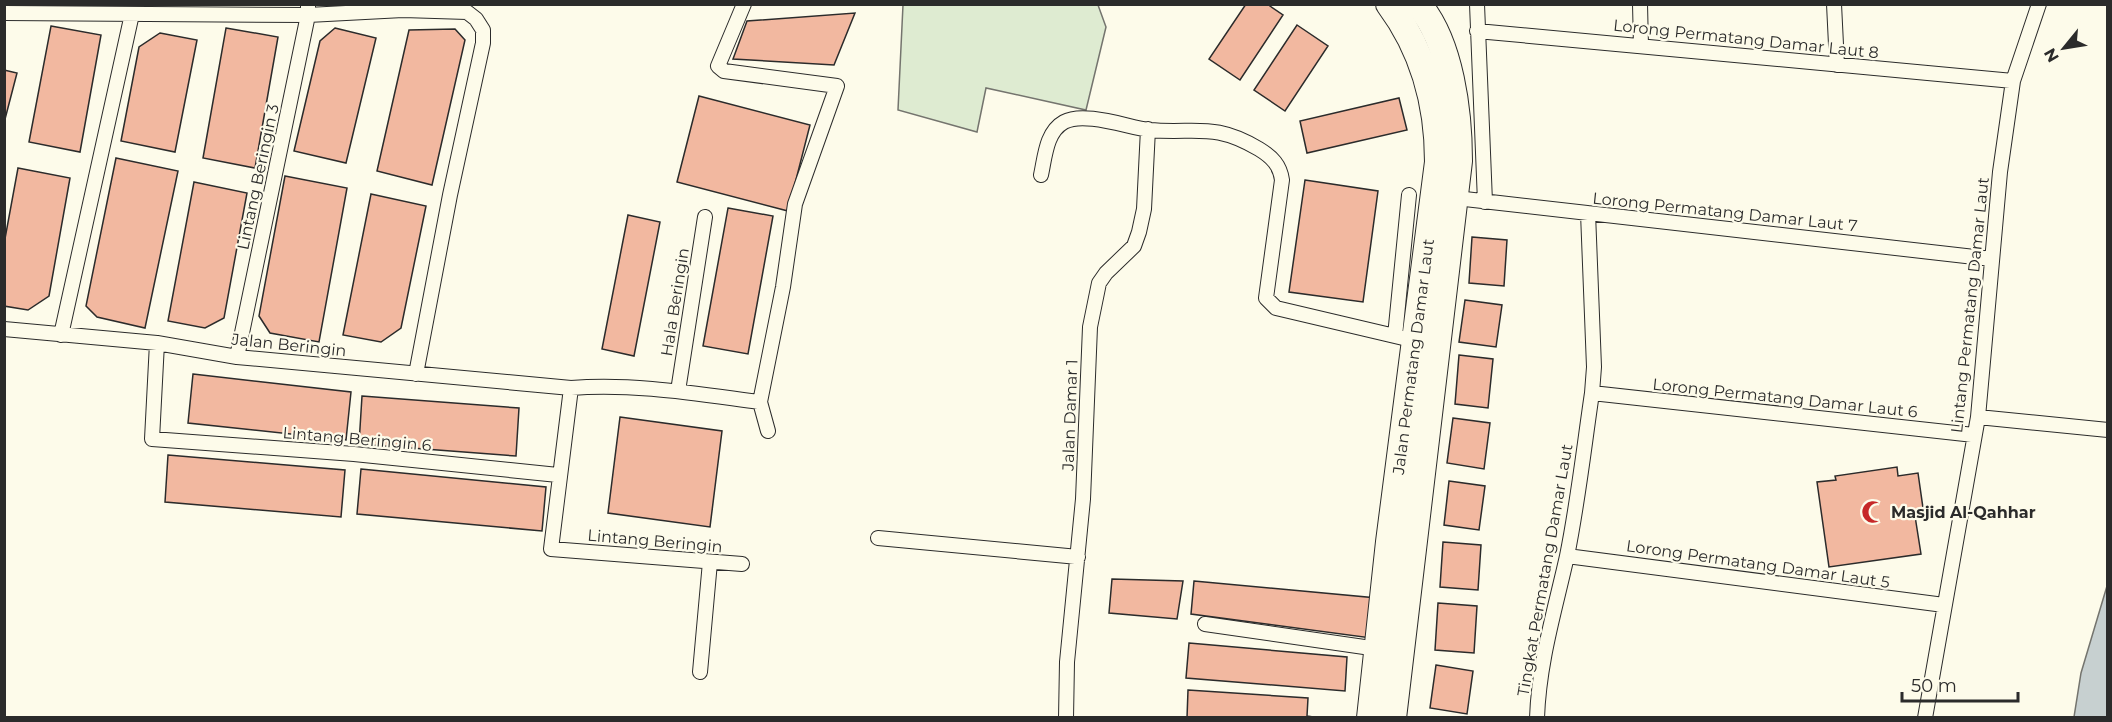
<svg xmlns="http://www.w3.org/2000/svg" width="2112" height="722" viewBox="0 0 2112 722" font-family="Montserrat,sans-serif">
<rect width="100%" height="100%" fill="#fdfbea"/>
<path fill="#deebd1" stroke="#74746e" stroke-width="1.5" d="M903,5H1098L1106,27L1086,110L986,88L977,132L898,110Z"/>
<path fill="#c7d0d0" stroke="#74746e" stroke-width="1.5" d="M2107,586V717H2074L2081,673Z"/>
<path fill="#f2b8a0" stroke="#2b2b2b" stroke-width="1.5" d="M1246,4H1267L1283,15L1240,80L1209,59Z
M855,13L834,65L733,59L747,21Z
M1297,25L1328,46L1285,111L1254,90Z
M51,26L101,35L80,152L29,142Z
M226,28L278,37L255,168L203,158Z
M335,28L376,38L346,163L294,151L320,41Z
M455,29L465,40L432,185L377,171L409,30Z
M160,33L197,40L175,152L121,141L139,47Z
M4,70L17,73L4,123Z
M699,96L810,125L788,211L677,182Z
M1399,98L1407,130L1307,153L1300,121Z
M116,158L178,171L145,328L97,317L86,306Z
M18,168L70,178L49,296L28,310L4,306V244Z
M285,176L347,188L319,342L270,333L259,316Z
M1305,180L1378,191L1363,302L1289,292Z
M194,182L247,193L224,318L205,328L168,321Z
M371,194L426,206L401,328L381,342L343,335Z
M728,208L773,216L748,354L703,346Z
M628,215L660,222L634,356L602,349Z
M1472,237L1507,240L1504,286L1469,283Z
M1465,300L1502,305L1496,347L1459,342Z
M1459,355L1493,359L1488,408L1455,404Z
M193,374L351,392L346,440L188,423Z
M362,396L519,408L516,456L359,444Z
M620,417L722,431L710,527L608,513Z
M1453,418L1490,423L1484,469L1447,463Z
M168,455L345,470L341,517L165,502Z
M1897,467L1898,476L1918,473L1924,515L1915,516L1921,554L1829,567L1817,482L1836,480L1835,476Z
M361,469L546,487L542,531L357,514Z
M1449,481L1485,486L1479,530L1444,525Z
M1443,542L1481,545L1478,590L1440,587Z
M1112,579L1183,581L1177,619L1109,613Z
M1194,581L1377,598L1371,638L1191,614Z
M1438,603L1477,606L1474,653L1435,650Z
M1189,643L1347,657L1345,691L1186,678Z
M1436,665L1473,671L1467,714L1430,708Z
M1188,690L1308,698L1307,716L1320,718H1187Z"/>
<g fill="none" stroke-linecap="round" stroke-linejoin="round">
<g stroke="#2b2b2b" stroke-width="16">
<path id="street" d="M744,4L718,66L724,71L837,86L795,204L783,287L760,402L768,431
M1477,4L1485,202
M1640,4L1641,46
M1834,4L1837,65
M4,13L308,15L403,10L467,12L476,19L483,30V43L450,195L416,374
M1477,31L2013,81
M1041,175C1045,157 1046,132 1064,122C1084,111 1127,127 1149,130C1196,134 1214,122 1259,149C1272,157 1280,165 1282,180L1266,298L1276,308L1416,341
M1456,198L1992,259
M4,329L157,343L237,357L571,388C634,383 698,394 760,402
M61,335L132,14
M1395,336L1409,195
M157,343L152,439L354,454L558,475
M237,357L308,15V4
M571,388L551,549L742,564
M678,391L705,217
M1592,393L1974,435
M1978,417L2108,430
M878,538L1078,557
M1567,556L1944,605
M1205,624L1378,649
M700,672L710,562
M1066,718L1067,662L1083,499L1090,327L1099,283L1106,273L1134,246L1139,232L1144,209L1148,129
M1537,718C1539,661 1555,610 1567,556C1578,502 1584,447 1592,393L1594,367L1588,213
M1925,718L1978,417L2000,172L2013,81L2039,4"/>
</g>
<g stroke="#2b2b2b" stroke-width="28">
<g id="highway">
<path id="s1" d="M1370,718L1389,542L1438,162C1438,104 1424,51 1389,4"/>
<path d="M1393,718L1459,161C1459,113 1451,42 1418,4"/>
</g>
</g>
<use href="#street" stroke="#fdfbea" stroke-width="14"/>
<use href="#highway" stroke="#fdfbea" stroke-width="26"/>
</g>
<defs>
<g id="mosque-bare" transform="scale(1.8)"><path d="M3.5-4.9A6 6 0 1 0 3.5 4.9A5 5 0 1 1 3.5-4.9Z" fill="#c62828" stroke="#fdfbea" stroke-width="2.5" paint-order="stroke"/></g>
</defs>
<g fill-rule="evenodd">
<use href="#mosque-bare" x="1873" y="512"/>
</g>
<g text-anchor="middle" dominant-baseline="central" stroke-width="4.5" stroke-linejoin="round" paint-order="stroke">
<g font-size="16" fill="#2b2b2b" stroke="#fdfbea">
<text transform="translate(1746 39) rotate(6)">Lorong Permatang Damar Laut 8</text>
<text transform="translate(258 177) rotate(-78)">Lintang Beringin 3</text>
<text transform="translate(1725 212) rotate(6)">Lorong Permatang Damar Laut 7</text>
<text transform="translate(675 302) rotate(-81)">Hala Beringin</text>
<text transform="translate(1970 305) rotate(-84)">Lintang Permatang Damar Laut</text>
<text transform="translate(289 345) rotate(6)">Jalan Beringin</text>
<text stroke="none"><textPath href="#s1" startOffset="364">Jalan Permatang Damar Laut</textPath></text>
<text transform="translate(1785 398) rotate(6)">Lorong Permatang Damar Laut 6</text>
<text transform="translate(1070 415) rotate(-88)">Jalan Damar 1</text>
<text transform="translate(357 439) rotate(5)">Lintang Beringin 6</text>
<text transform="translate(655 541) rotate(5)">Lintang Beringin</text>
<text transform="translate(1758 564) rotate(8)">Lorong Permatang Damar Laut 5</text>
<text transform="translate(1545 570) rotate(-80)">Tingkat Permatang Damar Laut</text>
</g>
<g font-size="16" font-weight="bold" fill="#2b2b2b" stroke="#fdfbea" text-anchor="start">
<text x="1891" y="512">Masjid Al-Qahhar</text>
</g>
</g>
<rect width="2112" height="722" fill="none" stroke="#2b2b2b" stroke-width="12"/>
<g transform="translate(2064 48) rotate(240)" stroke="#fdfbea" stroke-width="4.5" paint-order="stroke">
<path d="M0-4.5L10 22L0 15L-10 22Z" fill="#2b2b2b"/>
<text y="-9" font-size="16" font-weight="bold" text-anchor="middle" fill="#2b2b2b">N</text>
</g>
<path d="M1902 692v9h116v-9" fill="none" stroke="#2b2b2b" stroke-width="3"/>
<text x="1911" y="692" font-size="18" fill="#2b2b2b" stroke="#fdfbea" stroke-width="4.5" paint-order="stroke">50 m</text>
</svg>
